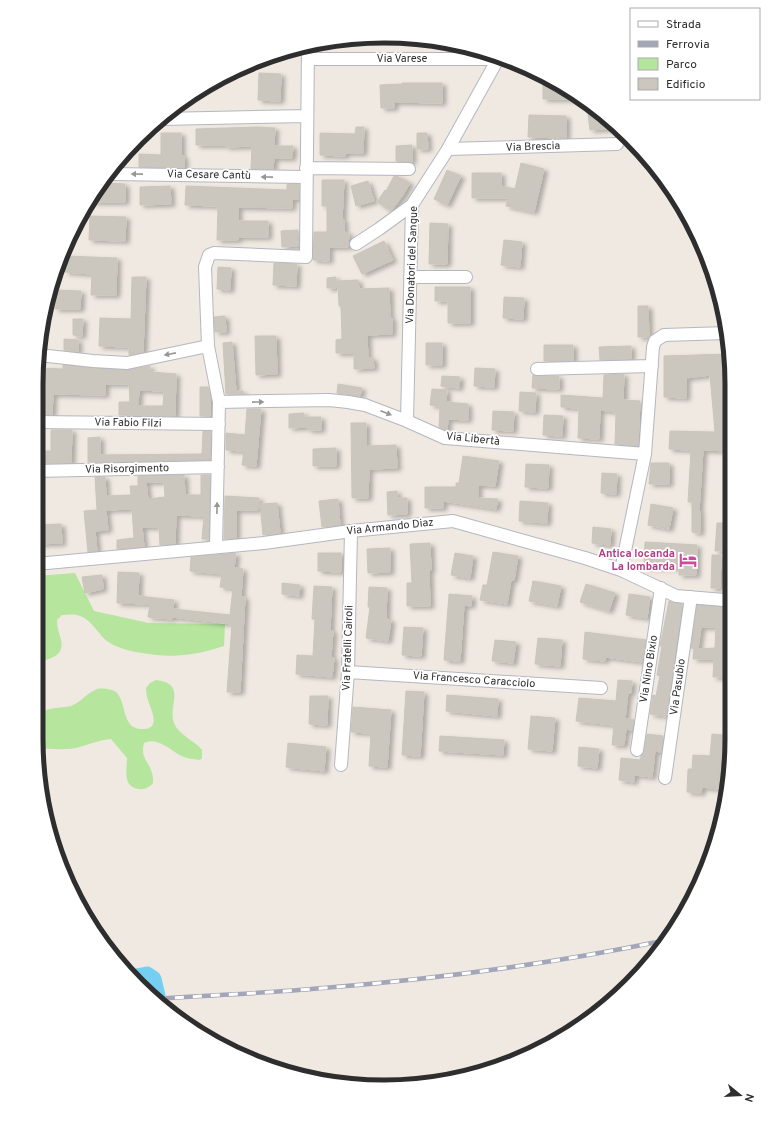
<svg xmlns="http://www.w3.org/2000/svg" width="768" height="1123" viewBox="0 0 768 1123" font-family="Overpass,sans-serif">
<defs>
<filter id="shadow"><feDropShadow dx="4" dy="2.5" stdDeviation="2" flood-color="#0004"/></filter>
</defs>
<rect width="100%" height="100%" fill="#efe9e1"/>
<path fill="#b6e59e" d="M75,573L94,611L149,623L225,624L224,646C191,657 169,658 136,652C126,650 115,647 107,641C97,633 91,618 77,615C72,614 66,615 62,615L57,620C57,627 59,633 61,640C65,657 48,659 36,663V576Z
M156,680C190,684 164,709 176,727C183,737 195,741 202,750V758L200,760C195,759 189,759 184,757C171,752 159,736 144,743C140,759 149,761 152,773C153,776 153,780 153,783C150,787 144,790 139,789C122,787 127,769 127,758L111,739C99,740 88,745 76,748C64,750 50,749 37,748L36,739V715C40,713 45,710 50,709C57,707 64,708 71,706C81,702 87,693 97,689C102,688 108,689 112,690C129,695 118,731 144,729C160,728 152,712 149,703C147,698 146,693 146,688L150,683Z"/>
<g fill="none" stroke-linecap="round" stroke-linejoin="round">
<path stroke="#75cff0" stroke-width="17" d="M136,977L147,975L153,979L158,1000"/>
</g>
<path fill="#cbc7bf" stroke="#cbc5ba" fill-rule="evenodd" filter="url(#shadow)" d="M259,73L281,74L280,101L258,100Z
M543,76L577,95L583,99H543Z
M402,83H442V103L394,102V108H381L380,85L402,84Z
M600,113L618,128L590,130L588,114Z
M529,115L566,116V138L528,137Z
M258,127L275,128L274,146H293L292,158H274L273,169H251L252,146L226,147V145H196V129Z
M356,127H364L363,153H345V156L320,155V133L355,134Z
M161,133H181V156H184V168L139,167V154L161,155Z
M417,133H427L428,149H417Z
M412,145V162L396,161V146Z
M521,163L544,169L534,212L506,206L508,198H472V173H501V186L515,189Z
M447,170L461,176L447,205L434,199Z
M394,176H397L410,183L403,195L391,211L377,202L385,190L386,191Z
M322,180H344L342,220H344V232L349,233L348,247H329V261L313,260L314,232H327V206H322Z
M368,181L374,201L356,206L351,186Z
M105,183L125,184V202H92Z
M287,184H299V199H292V208L238,207V221H268V237H238V240H217L218,206L185,205L186,186L287,190Z
M170,186L171,204L140,205V187Z
M90,216L126,217L125,241L89,240Z
M430,223L448,224L447,264H429Z
M298,230V246L282,247L281,231Z
M504,240L522,242L520,267L501,265Z
M384,241L393,260L362,274L353,256Z
M66,256L117,258L116,295H91L92,274L65,272Z
M274,263L297,264L296,286L273,285Z
M218,267L231,268L230,290L217,289Z
M132,277H146L143,352L129,355V347L99,346L100,318L131,319Z
M336,277V288H327V278Z
M358,280L359,289L389,288L390,318H392V334L367,335L368,358H373L374,368L354,369V353H336V340L342,339L341,306H339L338,281Z
M435,287H470V323H448V301H435Z
M55,290L81,291L80,309H55Z
M504,297L524,298L523,319L503,318Z
M638,306H648L649,337H638Z
M225,316L226,332H215L214,317Z
M73,319H83L82,336L73,335Z
M255,336H276L277,374L256,375Z
M64,339L78,340V352L64,350Z
M232,342L236,391H243V394H226L223,343Z
M426,343H442V365H426Z
M544,345H573V361H544Z
M631,346V359L600,360L599,347Z
M728,354L732,424V451L703,450L699,511H700V533L692,532V502H688L691,450L669,449L670,431L715,432L710,375L686,378V398L664,397V356Z
M63,365L127,370L150,366V372L176,374L175,416L119,415V402H130L129,384H105V395L53,394L52,415H36V384L38,368L63,369ZM139,390L164,391L163,406H138Z
M475,368L495,369L494,387L474,386Z
M624,374L623,400L640,401L638,446L615,444L616,412L600,410L599,439L578,438L579,408L561,407V395L603,398L604,375Z
M533,375L537,376H559V389L532,388Z
M442,376L460,377L459,388L441,386Z
M338,384L362,388L360,396L337,393Z
M200,387H208L210,397V416H200Z
M432,389L447,390L446,402L468,404V420L448,419L447,431L439,427L440,406L430,405Z
M520,392L536,393L535,412L519,411Z
M247,409H261L256,466L242,465L244,451L226,450V433L245,435Z
M493,411L514,412L513,431L492,430Z
M304,413V417H321V430H308V427L289,428V414Z
M544,415L563,416L562,436L543,435Z
M351,423H366V446L396,445L397,468L369,469L368,498H352Z
M51,430H72L71,463H38L37,451H51Z
M203,431H211L210,460L88,462V438L100,437V455L202,454Z
M336,448V466H313V449Z
M463,456L499,461L495,486L478,485V498L498,499L496,509L443,501V508H425V487H456V483H459Z
M651,463H669V484H649Z
M526,464L549,465L548,488L525,487Z
M602,473L617,474L616,494L601,493Z
M184,475L185,495H201V475H210L209,539H202L204,516L176,515L175,544L160,545L159,527H142L144,547L117,549V540L134,538L132,509L106,510L108,530L95,531L97,551L88,552L84,511L97,510L95,477H105L106,496L131,495L130,486H138V476ZM146,482H164L165,497L148,499Z
M397,491V498H407V514L388,515L387,492Z
M225,496L259,498L258,510H236V538L224,539Z
M338,499L340,525L322,527L319,501Z
M520,501L548,503L547,523L519,521Z
M277,503L280,533L263,535L260,504Z
M651,504L673,508L669,529L648,525Z
M717,523H723V551H715Z
M61,524L62,543L36,544V525Z
M593,527L611,529L610,545L592,543Z
M645,542L697,545L696,575H679V568L644,567Z
M430,543L431,570H429L430,606H407V583H412L410,544Z
M390,548V572L368,573L367,549Z
M493,552L518,556L514,580H511L507,604L480,600L483,585H487Z
M236,553L234,568L243,569L241,597H245L240,692H227L232,624L172,617V619L148,617L150,604L117,603L118,572L139,573L138,596L174,600L173,609L230,615L233,588L220,587L222,574L190,571L191,557Z
M318,553H341V572L318,571Z
M455,553L473,556L470,578L451,575Z
M712,555H721L720,588H711Z
M102,575L103,589L85,593L82,577Z
M533,581L561,586L557,606L529,601Z
M282,583L300,585L299,596L282,594Z
M586,584L615,593L609,611L580,602Z
M314,586L332,587L330,630L333,631L331,657L334,658L332,677L296,674L297,655L313,656L315,619H312Z
M369,587L387,588L386,619L391,620L388,641L366,638L370,607H368Z
M449,594L472,596L471,606L464,605L460,661L444,660Z
M629,594L650,597L647,618L626,615Z
M669,601L675,603L682,604L666,716L650,714L653,695L656,696L660,676L657,675L662,646H660Z
M697,605L724,607H732V644H726L724,677H713L714,659H693L694,649H696L691,648ZM701,627H716L715,648L698,649Z
M404,627L423,628L421,656L402,655Z
M585,632L646,640L642,662L605,657V661L583,659Z
M538,638L562,640L560,666L535,664Z
M495,640L516,642L513,663L492,661Z
M618,680L632,681L631,693H628L625,719L634,720L632,730L626,729L624,745H612L614,725L576,721L579,698L616,701Z
M406,691L424,692L420,756L402,755Z
M447,695L498,699L497,716L446,711Z
M310,696H328L327,725L309,724Z
M353,707L391,710L387,767L369,766L371,733L351,732Z
M531,716L555,718L552,751L528,749Z
M647,734L663,736L661,752L655,751L652,777L634,775V782L619,780L621,758L640,760L641,756L644,751Z
M712,734L723,735L718,789L702,787L701,793L687,792L688,769H692L693,755L710,756Z
M440,736L504,740L503,755L439,751Z
M288,743L326,747L324,771L286,767Z
M579,747L599,749L597,768L578,766Z"/>
<g fill="none" stroke-linecap="round" stroke-linejoin="round">
<g stroke="#b4b7c1" stroke-width="14">
<path id="minor" d="M308,59H497
M161,119L307,116
M448,149L617,144
M306,168L409,169
M112,174L306,177
M356,244L379,229L412,205
M410,277H466
M39,355L93,361L127,363L208,346
M537,369L652,366
M219,402L329,400L348,402L365,405L407,421L445,438L645,454
M407,421L412,205L448,149L499,57
M36,422L219,424
M36,471L218,467
M216,547L219,402L208,346L205,267L209,255L214,253L306,257L308,45
M36,564L264,543L351,531L453,521L585,558L621,570L676,596L724,600L732,599
M621,570L645,454L653,347L655,341L664,335L727,333
M348,672L601,688
M637,750L661,588
M341,765L348,672L351,531
M665,778L691,597"/>
</g>
<use href="#minor" stroke="#fff" stroke-width="12"/>
<g stroke="#a3a6b8" stroke-width="4.5">
<path id="rail" d="M157,999C212,995 268,993 323,988C436,979 550,964 662,941"/>
</g>
<use href="#rail" stroke="#fff" stroke-width="3" stroke-dasharray="9" stroke-linecap="butt"/>
</g>
<defs><path id="oneway-solid" d="M-6-.8H1V-3.2L6.5 0L1 3.2V.8H-6Z"/></defs>
<g fill="#969696">
<use href="#oneway-solid" transform="translate(137 174) rotate(-179)"/>
<use href="#oneway-solid" transform="translate(267 177) rotate(-179)"/>
<use href="#oneway-solid" transform="translate(170 354) rotate(169)"/>
<use href="#oneway-solid" transform="translate(258 402) rotate(-1)"/>
<use href="#oneway-solid" transform="translate(386 413) rotate(21)"/>
<use href="#oneway-solid" transform="translate(217 508) rotate(-89)"/>
</g>
<defs>
<g id="hotel-bare" transform="scale(1.38)"><path d="M-6-4.5h1.5V1H6V5H4.5V3h-9V5H-6ZM-4 0a1.8 1.8 0 1 1 3.6 0ZM.5 0V-2.5h3Q6-2.5 6 0Z" fill="#d1479c" stroke="#fff" stroke-width="2.5" paint-order="stroke"/></g>
</defs>
<g fill-rule="evenodd">
<use href="#hotel-bare" x="688" y="560"/>
</g>
<g text-anchor="middle" dominant-baseline="central" stroke-width="3.5" stroke-linejoin="round" paint-order="stroke">
<g font-size="11" fill="#2e2e2e" stroke="#fff">
<text x="402" y="59">Via Varese</text>
<text transform="translate(533 147) rotate(-2)">Via Brescia</text>
<text transform="translate(209 175) rotate(1)">Via Cesare Cantù</text>
<text transform="translate(412 265) rotate(-88)">Via Donatori del Sangue</text>
<text transform="translate(128 423) rotate(1)">Via Fabio Filzi</text>
<text transform="translate(473 439) rotate(6)">Via Libertà</text>
<text transform="translate(127 469) rotate(-1)">Via Risorgimento</text>
<text transform="translate(390 527) rotate(-6)">Via Armando Diaz</text>
<text transform="translate(348 648) rotate(-88)">Via Fratelli Cairoli</text>
<text transform="translate(649 669) rotate(-81)">Via Nino Bixio</text>
<text transform="translate(474 680) rotate(4)">Via Francesco Caracciolo</text>
<text transform="translate(678 687) rotate(-82)">Via Pasubio</text>
</g>
<g font-size="11" font-weight="bold" fill="#b23c85" stroke="#fff" text-anchor="end">
<text x="675" y="554">Antica locanda<tspan x="675" dy="13">La lombarda</tspan></text>
</g>
</g>
<path d="M0 0H768V1123H0ZM384 43H384A341 341 0 0 1 725 384V739A341 341 0 0 1 384 1080H384A341 341 0 0 1 43 739V384A341 341 0 0 1 384 43Z" fill="#fff" fill-rule="evenodd"/>
<path fill="none" stroke="#2e2e2e" stroke-width="5" d="M384 43H384A341 341 0 0 1 725 384V739A341 341 0 0 1 384 1080H384A341 341 0 0 1 43 739V384A341 341 0 0 1 384 43Z"/>
<rect x="630" y="8" width="130" height="92" fill="#ffffff" stroke="#ababab"/>
<rect x="638" y="21" width="20" height="6" fill="#ffffff" stroke="#ababab"/>
<text x="666" y="28" font-size="12" fill="#2e2e2e">Strada</text>
<rect x="638" y="41" width="20" height="6" fill="#a3a6b8" stroke="#ababab"/>
<text x="666" y="48" font-size="12" fill="#2e2e2e">Ferrovia</text>
<rect x="638" y="58" width="20" height="12" fill="#b6e59e" stroke="#ababab"/>
<text x="666" y="68" font-size="12" fill="#2e2e2e">Parco</text>
<rect x="638" y="78" width="20" height="12" fill="#cbc7bf" stroke="#ababab"/>
<text x="666" y="88" font-size="12" fill="#2e2e2e">Edificio</text>
<g transform="translate(740 1095) rotate(108)" stroke="#ffffff" stroke-width="3" paint-order="stroke">
<path d="M0-3L7 15L0 10L-7 15Z" fill="#2e2e2e"/>
<text y="-6" font-size="11" font-weight="bold" text-anchor="middle" fill="#2e2e2e">N</text>
</g>
</svg>
